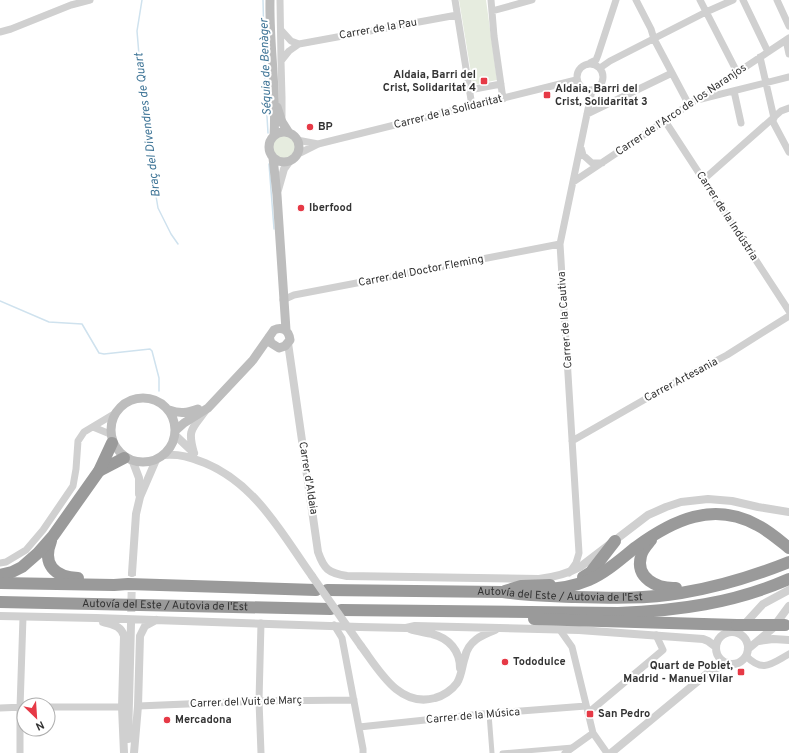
<svg xmlns="http://www.w3.org/2000/svg" width="789" height="753" viewBox="0 0 789 753" font-family="Overpass,sans-serif">
<rect width="100%" height="100%" fill="#fff"/>
<path fill="#e6ecdf" d="M459,0H486L497,80L473,85Z
M273 147a11 11 0 1 1 22 0a11 11 0 1 1-22 0Z"/>
<g fill="none" stroke-linecap="round" stroke-linejoin="round">
<path stroke="#cfe2ee" stroke-width="1.5" d="M142,0L137,31L143,103L153,178L158,208L171,234L178,244
M263,0L265,84L268,133
M269,164L274,229
M0,301L49,322L82,324L99,353L104,354L150,349L152,351L159,378V391"/>
<path stroke="#d6d6d6" stroke-width="8" stroke-dasharray="8 4" stroke-linecap="butt" d="M131,624L132,573"/>
<path stroke="#d0d0d0" stroke-width="5" d="M489,714L492,753
M502,753L573,747"/>
<path stroke="#d0d0d0" stroke-width="7" d="M280,0L281,61
M455,0L472,106
M491,0L494,36L503,99
M636,0L651,29L654,39L689,105
M700,0L737,72
M743,0L768,52
M777,0L789,26
M492,11L532,0
M281,30L291,41L299,44
M0,32L11,29L71,5L90,0
M786,40L789,54
M760,57L774,118
M590,63L596,60L598,55L616,0
M577 77a13 13 0 1 1 26 0a13 13 0 1 1-26 0Z
M600,68L610,61L706,12L733,0
M469,90L501,84
M734,91L741,123
M701,99L789,77
M587,114L672,73
M282,116V97L281,61L289,51L299,44L457,15
M772,120L789,152
M665,121L789,311
M297,140L318,144
M581,148L583,155L592,163H602
M298,154L318,144L576,80
M703,180L781,111L789,108
M573,182L789,38
M283,300L294,295L560,244
M93,427L110,434
M572,441L670,385L727,355L789,316
M0,563L6,562L26,550L43,530L73,486L76,469L78,441L84,432L114,414
M569,573L576,563L579,553L560,244L592,90
M334,625L342,638L363,749V753
M560,630L572,647L593,733L607,753
M746,656C763,673 771,664 789,654
M138,706L259,701L354,700
M48,707H122
M0,708L24,707
M588,713L663,650L656,635
M359,727L482,714L586,706
M20,753V708L23,617
M261,753L259,701L261,623
M565,753L593,733"/>
<path stroke="#d0d0d0" stroke-width="8" d="M278,190L284,169L289,162
M288,343L318,552C324,569 328,573 347,576L539,579C554,577 567,574 580,567L648,515L666,507L681,502L708,499L732,501L758,507L789,512
M175,435L194,453
M194,453C187,429 192,429 206,410
M164,455C181,454 189,457 205,463C256,484 282,534 312,576
M133,462L139,478V494
M132,573L136,514L140,497L156,460
M0,616L96,618L360,627L406,628L415,626L579,630L703,639L708,641L716,647
M103,622C112,625 121,625 124,636L122,707L124,753
M742,627L763,604L789,590
M410,629C418,632 425,632 432,634C449,638 460,651 460,668
M716 648a16 16 0 1 1 32 0a16 16 0 1 1-32 0Z
M759,641L773,639L789,640
M361,646C379,670 399,708 435,698C443,696 452,690 457,683C462,675 462,665 465,657C468,641 482,635 495,630
M748,649L772,629L789,606
M128,739L131,624
M134,753L138,706L140,636L145,626L156,620
M611,753L709,672L727,663"/>
<path stroke="#bdbdbd" stroke-width="9" d="M270,0C269,45 277,91 274,136
M277,107L282,122L289,133
M269 147a15 15 0 1 1 30 0a15 15 0 1 1-30 0Z
M273,158L277,195L286,330
M111 430a32 32 0 1 1 64 0a32 32 0 1 1-64 0Z
M169,410C180,414 187,413 198,409
M175,431L184,423L208,408L253,360L274,330C282,326 289,330 290,340L285,346L279,348L271,343L269,337"/>
<g stroke="#9a9a9a" stroke-width="12">
<path d="M99,471L124,458"/>
<path d="M651,540C647,545 642,550 641,556C635,578 657,589 676,588"/>
<path d="M51,541C42,564 54,577 78,578"/>
<path d="M0,575L12,572L22,567L38,553L53,536L99,471L112,443"/>
<path d="M583,577L591,572L615,541"/>
<path d="M0,583L114,585L128,584L316,590"/>
<path d="M541,589C557,589 575,586 589,580C606,573 622,558 636,547C673,520 713,501 757,525C769,531 779,540 789,548"/>
<path id="s1" d="M327,590L503,592C527,596 551,596 575,597C610,598 647,599 681,593C718,587 754,576 789,562"/>
<path d="M505,591L521,586L550,585"/>
<path id="s2" d="M0,602L331,609"/>
<path d="M341,610L618,613C677,611 734,603 789,579"/>
<path d="M534,619L737,625"/>
</g>
<path stroke="#d0d0d0" stroke-width="8" d="M312,576L361,646"/>
<path stroke="#9a9a9a" stroke-width="12" d="M737,625H785"/>
</g>
<g fill="#e63946" stroke="#fff" stroke-width="1.5">
<rect x="480" y="77" width="8" height="8" rx="2"/>
<rect x="543" y="91" width="8" height="8" rx="2"/>
<circle cx="310" cy="127" r="4"/>
<circle cx="301" cy="208" r="4"/>
<circle cx="505" cy="662" r="4"/>
<rect x="737" y="668" width="8" height="8" rx="2"/>
<rect x="586" y="710" width="8" height="8" rx="2"/>
<circle cx="167" cy="720" r="4"/>
</g>
<g text-anchor="middle" dominant-baseline="central" stroke-width="4" stroke-linejoin="round" paint-order="stroke">
<g font-size="11" fill="#333" stroke="#fff">
<text transform="translate(378 29) rotate(-10)">Carrer de la Pau</text>
<text transform="translate(681 110) rotate(-34)">Carrer de l'Arco de los Naranjos</text>
<text transform="translate(448 112) rotate(-14)">Carrer de la Solidaritat</text>
<text transform="translate(727 216) rotate(57)">Carrer de la Indústria</text>
<text transform="translate(421 271) rotate(-11)">Carrer del Doctor Fleming</text>
<text transform="translate(565 320) rotate(-94)">Carrer de la Cautiva</text>
<text transform="translate(681 380) rotate(-28)">Carrer Artesania</text>
<text transform="translate(308 478) rotate(81)">Carrer d'Aldaia</text>
<text stroke="none"><textPath href="#s1" startOffset="233">Autovía del Este / Autovia de l'Est</textPath></text>
<text stroke="none"><textPath href="#s2" startOffset="165">Autovía del Este / Autovia de l'Est</textPath></text>
<text transform="translate(246 702) rotate(-2)">Carrer del Vuit de Març</text>
<text transform="translate(473 716) rotate(-5)">Carrer de la Música</text>
</g>
<g font-size="11" font-weight="bold" fill="#333" stroke="#fff" text-anchor="start">
<text x="476" y="75" text-anchor="end">Aldaia, Barri del<tspan x="476" dy="13">Crist, Solidaritat 4</tspan></text>
<text x="555" y="89">Aldaia, Barri del<tspan x="555" dy="13">Crist, Solidaritat 3</tspan></text>
<text x="318" y="127">BP</text>
<text x="309" y="208">Iberfood</text>
<text x="513" y="662">Tododulce</text>
<text x="733" y="666" text-anchor="end">Quart de Poblet,<tspan x="733" dy="13">Madrid - Manuel Vilar</tspan></text>
<text x="598" y="714">San Pedro</text>
<text x="175" y="720">Mercadona</text>
</g>
<g font-size="12" font-style="italic" fill="#3f7597" stroke="#fff">
<text transform="translate(266 67) rotate(-92)">Séquia de Benàger</text>
<text transform="translate(148 125) rotate(-97)">Braç del Divendres de Quart</text>
</g>
</g>
<g transform="translate(36 717) rotate(155)"><circle r="19" fill="#ffffff" stroke="#adadad"/>
<path d="M0-3L7 15L0 10L-7 15Z" fill="#e63946"/>
<text y="-6" font-size="11" font-weight="bold" text-anchor="middle" fill="#333333">N</text>
</g>
</svg>
